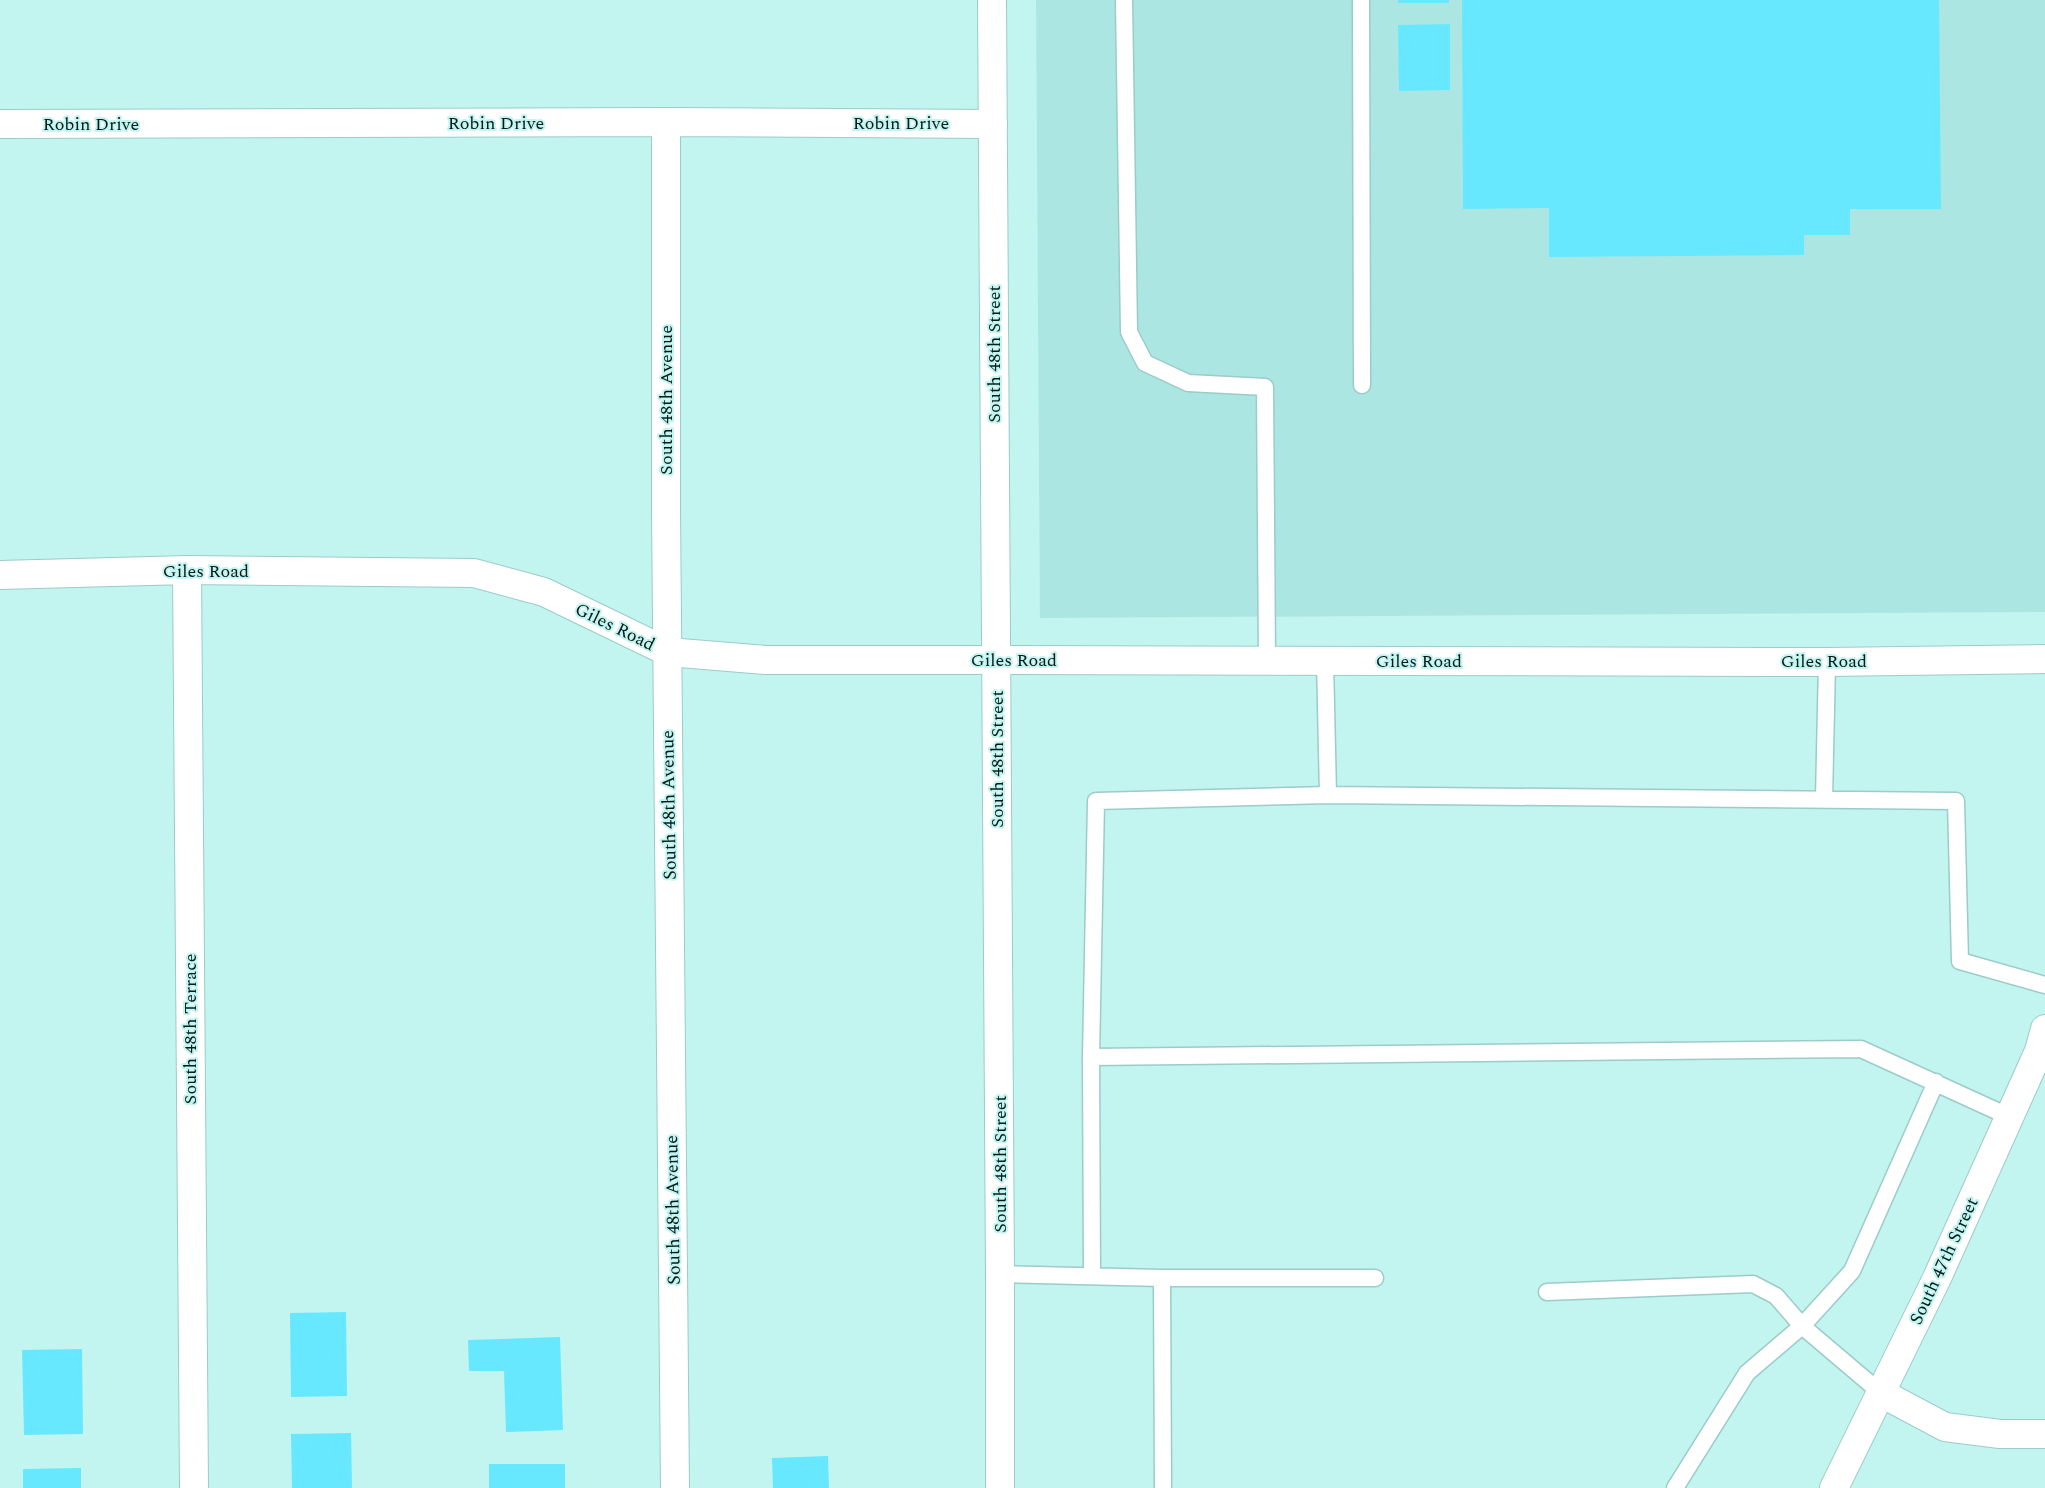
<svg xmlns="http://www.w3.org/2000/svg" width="2045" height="1488" viewBox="0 0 2045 1488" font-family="Spectral,serif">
<rect width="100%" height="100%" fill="#c2f4f0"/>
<path fill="#abe6e3" d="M1036,0H2045V612L1040,618Z"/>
<path fill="#68e8ff" d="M1398,0H1449V3H1398Z
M1462,0H1939L1941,209H1850V235H1804V255L1549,257V208L1463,209Z
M1450,24V90L1399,91L1398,25Z
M346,1312L347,1396L291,1397L290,1313Z
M560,1337L563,1430L506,1432L504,1371H469L468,1340Z
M82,1349L83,1434L24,1435L22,1350Z
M351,1433L352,1488H292L291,1434Z
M828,1456L829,1488H773L772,1458Z
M489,1464H565V1488H489Z
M81,1468V1488H23V1469Z"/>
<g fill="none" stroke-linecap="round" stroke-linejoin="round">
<g stroke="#9bccc8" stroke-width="19">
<path id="lane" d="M1124,0L1129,332L1145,363L1188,383L1265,387L1267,660
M1361,0L1362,385
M1325,660L1328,795
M1824,799L1827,662
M1091,1057L1861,1049L2010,1117
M1000,1274L1162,1278H1375
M1092,1275L1091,1057L1096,801L1328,795L1956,801L1960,961L2045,985
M1162,1278L1163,1488
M1547,1292L1753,1284L1776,1296L1802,1326L1881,1393
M1675,1488L1747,1373L1802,1326L1852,1271L1936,1082"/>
</g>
<g stroke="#9bccc8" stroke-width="30">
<path id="street" d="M666,122V511L675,1488
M0,124L666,122L993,124
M187,570L194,1488
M0,575L187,570L474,573L544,592L668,652L766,660H996
M1881,1393L1945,1427L2000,1434H2045
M1834,1488L1937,1278L2039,1051L2045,1029"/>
</g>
<g stroke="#9bccc8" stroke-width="30">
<path id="secondary" d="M992,0L1000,1274V1488
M996,660L1827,662L2045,659"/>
</g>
<use href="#lane" stroke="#fff" stroke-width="16"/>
<use href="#street" stroke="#fff" stroke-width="28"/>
<use href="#secondary" stroke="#fff" stroke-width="28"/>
</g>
<g text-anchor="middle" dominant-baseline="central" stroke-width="4" stroke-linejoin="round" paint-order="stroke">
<g font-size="18" fill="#061a19" stroke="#c2f4f0">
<text x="496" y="123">Robin Drive</text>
<text x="901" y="123">Robin Drive</text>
<text x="91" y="124">Robin Drive</text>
<text transform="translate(994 354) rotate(-90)">South 48th Street</text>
<text transform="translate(666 400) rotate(-90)">South 48th Avenue</text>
<text x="206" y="571">Giles Road</text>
<text transform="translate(615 627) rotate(26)">Giles Road</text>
<text x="1014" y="660">Giles Road</text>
<text x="1419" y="661">Giles Road</text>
<text x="1824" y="661">Giles Road</text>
<text transform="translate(997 759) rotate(-90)">South 48th Street</text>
<text transform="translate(669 805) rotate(-91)">South 48th Avenue</text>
<text transform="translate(190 1029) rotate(-90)">South 48th Terrace</text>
<text transform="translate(1000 1164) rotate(-90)">South 48th Street</text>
<text transform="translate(673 1210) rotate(-91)">South 48th Avenue</text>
<text transform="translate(1944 1261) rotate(-65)">South 47th Street</text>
</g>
</g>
</svg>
